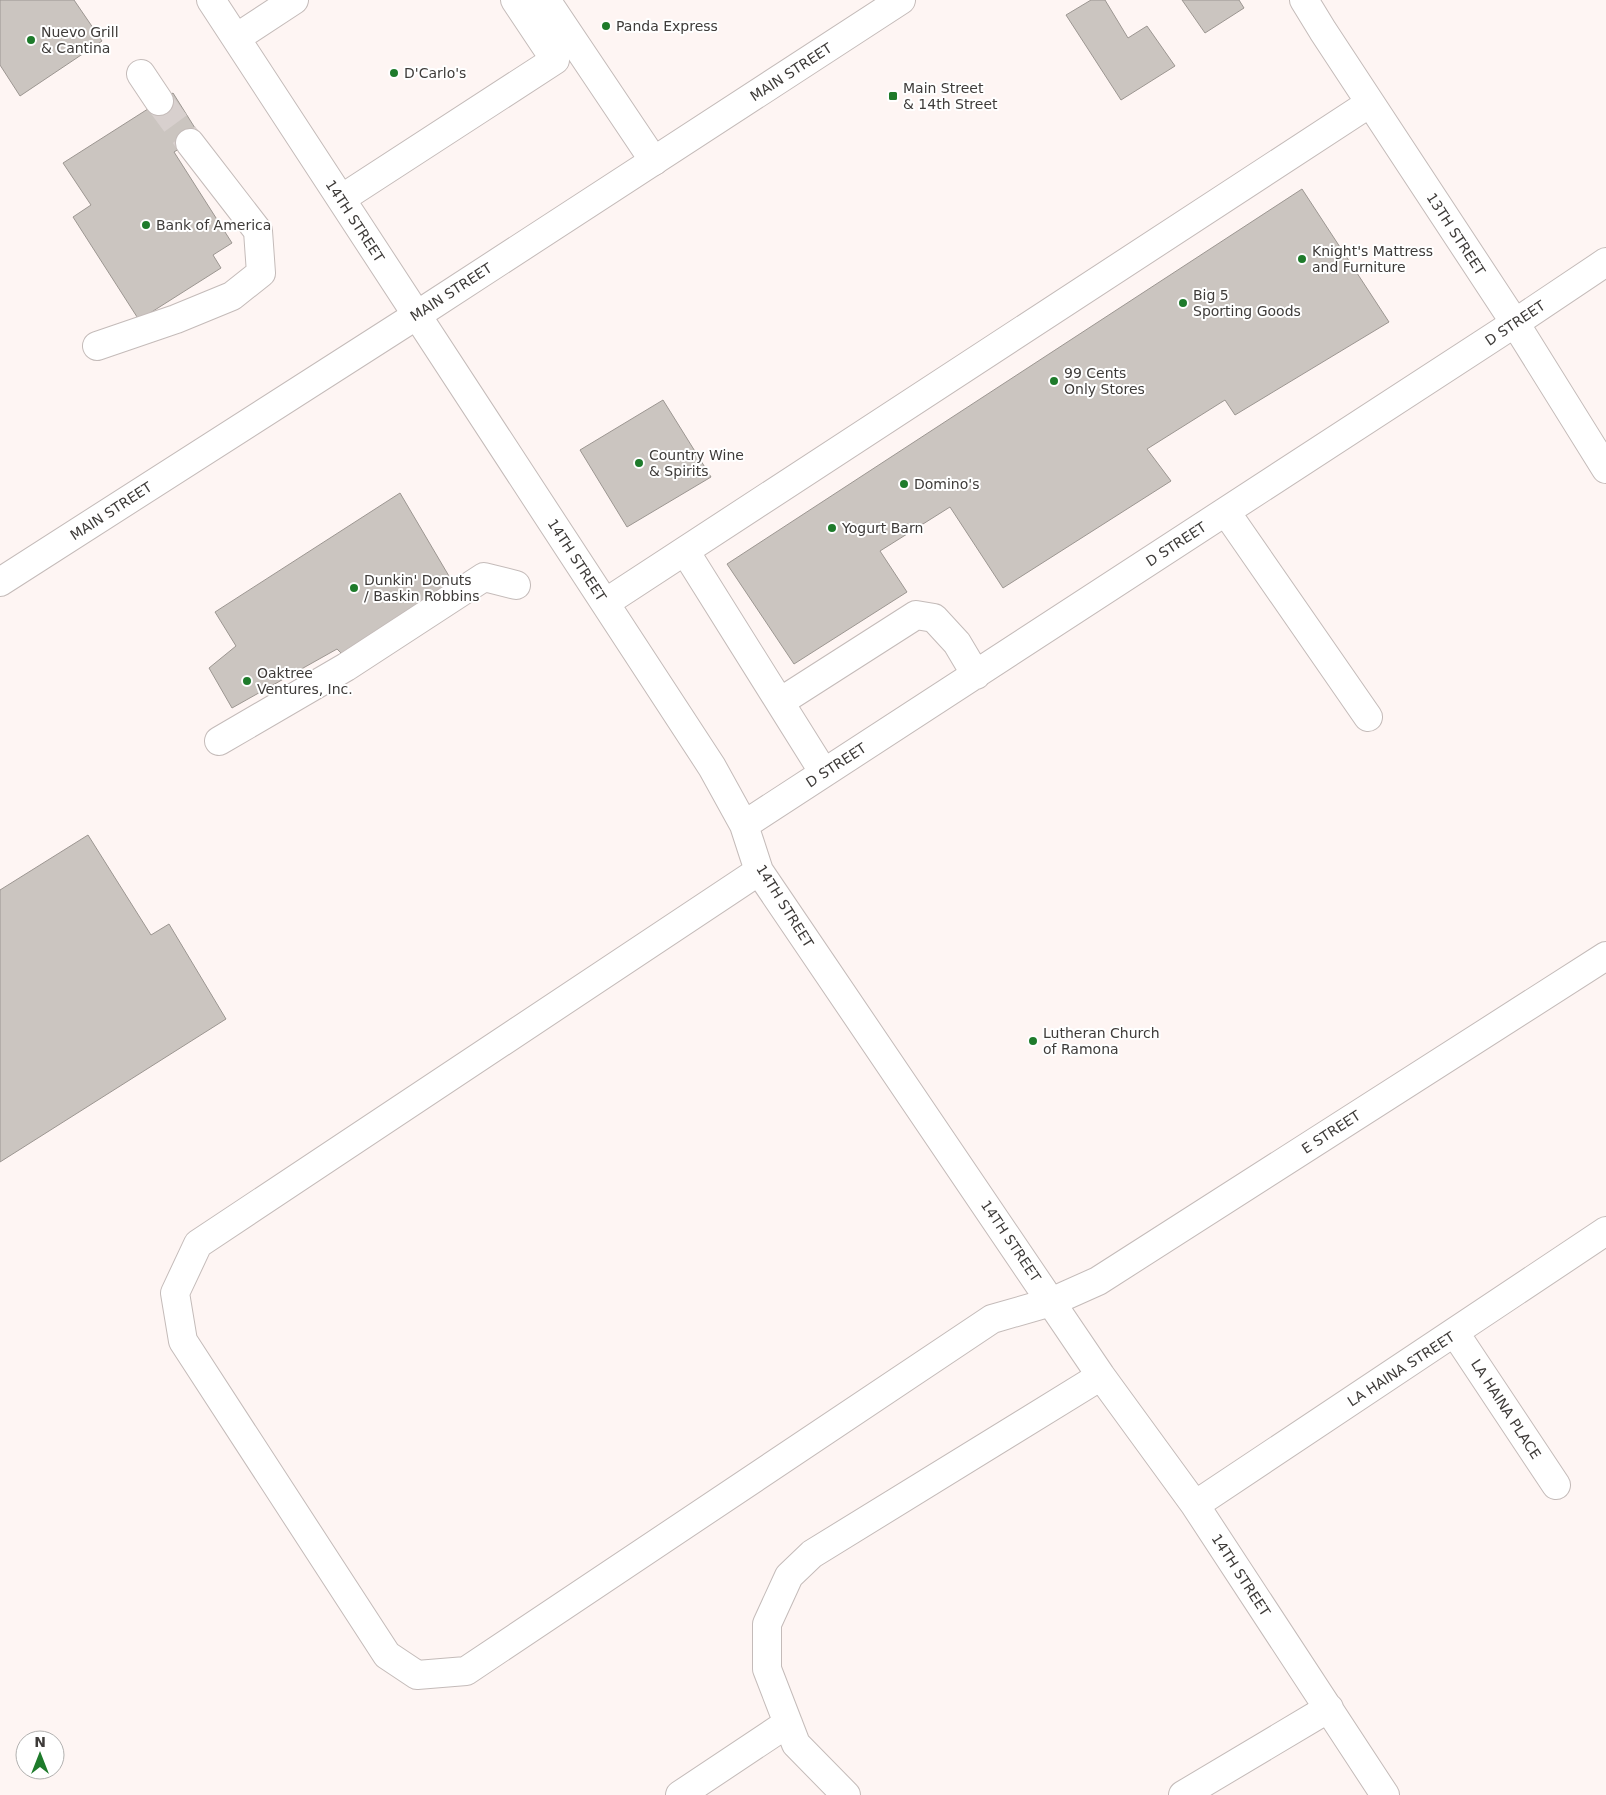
<svg xmlns="http://www.w3.org/2000/svg" width="1606" height="1795" viewBox="0 0 1606 1795" font-family="'DejaVu Sans',sans-serif">
<rect width="100%" height="100%" fill="#fef5f3"/>
<path fill="#cbc5c0" stroke="#9c9691" d="M0,0H74L102,41L20,96L0,65Z
M1091,0H1105L1128,38L1147,26L1175,66L1121,100L1066,15Z
M1182,0H1239L1244,8L1205,33Z
M173,93L200,136L174,152L232,243L213,255L221,268L139,320L73,217L91,205L63,163Z
M1302,189L1389,322L1235,415L1225,400L1147,449L1171,481L1003,588L950,507L880,551L907,592L794,664L727,564Z
M663,400L711,477L627,527L580,450Z
M400,493L456,588L351,663L337,649L232,708L209,668L236,646L215,612Z
M88,835L151,935L169,924L226,1019L0,1162V890Z"/>
<g fill="none" stroke-linecap="round" stroke-linejoin="round">
<path stroke="#d8d0ce" stroke-width="28" stroke-dasharray="28 14" stroke-linecap="butt" d="M159,101L190,143"/>
<g stroke="#c4bbb9" stroke-width="30">
<path id="minor" d="M211,0L712,767L744,825L759,871L1101,1376L1195,1505L1385,1795
M546,0L654,161
M1304,0L1323,31L1515,323L1606,469
M236,38L294,0
M141,74L159,101
M341,199L555,60L515,0
M97,346L176,319L232,296L261,273L258,231L190,143
M1226,512L1368,717
M685,551L824,773
M605,603L1370,103
M780,702L916,615L934,618L957,643L976,675
M219,741L346,667L484,577L516,585
M744,825L1515,323L1606,262
M759,871L198,1244L175,1293L183,1341L387,1655L417,1675L466,1671L992,1319L1051,1302L1098,1281L1606,956
M1455,1333L1556,1485
M1195,1505L1606,1231
M680,1795L788,1723
M846,1795L796,1744L767,1669V1624L789,1576L812,1554L1101,1376
M1183,1795L1329,1708"/>
</g>
<g stroke="#c4bbb9" stroke-width="30">
<path id="major" d="M0,582L417,315L901,0"/>
</g>
<use href="#minor" stroke="#fff" stroke-width="28"/>
<use href="#major" stroke="#fff" stroke-width="28"/>
</g>
<g fill="#1e7b2b" stroke="#fff" stroke-width="2">
<circle cx="606" cy="26" r="5"/>
<circle cx="31" cy="40" r="5"/>
<circle cx="394" cy="73" r="5"/>
<rect x="888" y="91" width="10" height="10" rx="2.5"/>
<circle cx="146" cy="225" r="5"/>
<circle cx="1302" cy="259" r="5"/>
<circle cx="1183" cy="303" r="5"/>
<circle cx="1054" cy="381" r="5"/>
<circle cx="639" cy="463" r="5"/>
<circle cx="904" cy="484" r="5"/>
<circle cx="832" cy="528" r="5"/>
<circle cx="354" cy="588" r="5"/>
<circle cx="247" cy="681" r="5"/>
<circle cx="1033" cy="1041" r="5"/>
</g>
<g text-anchor="middle" dominant-baseline="central" stroke-width="4" stroke-linejoin="round" paint-order="stroke">
<g font-size="14" fill="#3e3b39" stroke="#fff" text-anchor="start">
<text x="616" y="26">Panda Express</text>
<text x="41" y="32">Nuevo Grill<tspan x="41" dy="16">&amp; Cantina</tspan></text>
<text x="404" y="73">D'Carlo's</text>
<text x="903" y="88">Main Street<tspan x="903" dy="16">&amp; 14th Street</tspan></text>
<text x="156" y="225">Bank of America</text>
<text x="1312" y="251">Knight's Mattress<tspan x="1312" dy="16">and Furniture</tspan></text>
<text x="1193" y="295">Big 5<tspan x="1193" dy="16">Sporting Goods</tspan></text>
<text x="1064" y="373">99 Cents<tspan x="1064" dy="16">Only Stores</tspan></text>
<text x="649" y="455">Country Wine<tspan x="649" dy="16">&amp; Spirits</tspan></text>
<text x="914" y="484">Domino's</text>
<text x="842" y="528">Yogurt Barn</text>
<text x="364" y="580">Dunkin' Donuts<tspan x="364" dy="16">/ Baskin Robbins</tspan></text>
<text x="257" y="673">Oaktree<tspan x="257" dy="16">Ventures, Inc.</tspan></text>
<text x="1043" y="1033">Lutheran Church<tspan x="1043" dy="16">of Ramona</tspan></text>
</g>
<g font-size="14" fill="#3e3b39" stroke="#fff">
<text transform="translate(791 72) rotate(-33)">MAIN STREET</text>
<text transform="translate(355 221) rotate(57)">14TH STREET</text>
<text transform="translate(1456 234) rotate(57)">13TH STREET</text>
<text transform="translate(451 292) rotate(-33)">MAIN STREET</text>
<text transform="translate(1515 323) rotate(-34)">D STREET</text>
<text transform="translate(111 511) rotate(-33)">MAIN STREET</text>
<text transform="translate(1176 544) rotate(-33)">D STREET</text>
<text transform="translate(577 560) rotate(57)">14TH STREET</text>
<text transform="translate(836 765) rotate(-33)">D STREET</text>
<text transform="translate(785 906) rotate(58)">14TH STREET</text>
<text transform="translate(1331 1132) rotate(-33)">E STREET</text>
<text transform="translate(1011 1241) rotate(56)">14TH STREET</text>
<text transform="translate(1401 1369) rotate(-33)">LA HAINA STREET</text>
<text transform="translate(1506 1409) rotate(57)">LA HAINA PLACE</text>
<text transform="translate(1241 1575) rotate(57)">14TH STREET</text>
</g>
</g>
<g transform="translate(40 1755)"><circle r="24" fill="#ffffff" stroke="#b2b1b0"/>
<path d="M0-4L9 19L0 12L-9 19Z" fill="#1e7b2b"/>
<text y="-8" font-size="14" font-weight="bold" text-anchor="middle" fill="#3e3b39">N</text>
</g>
</svg>
